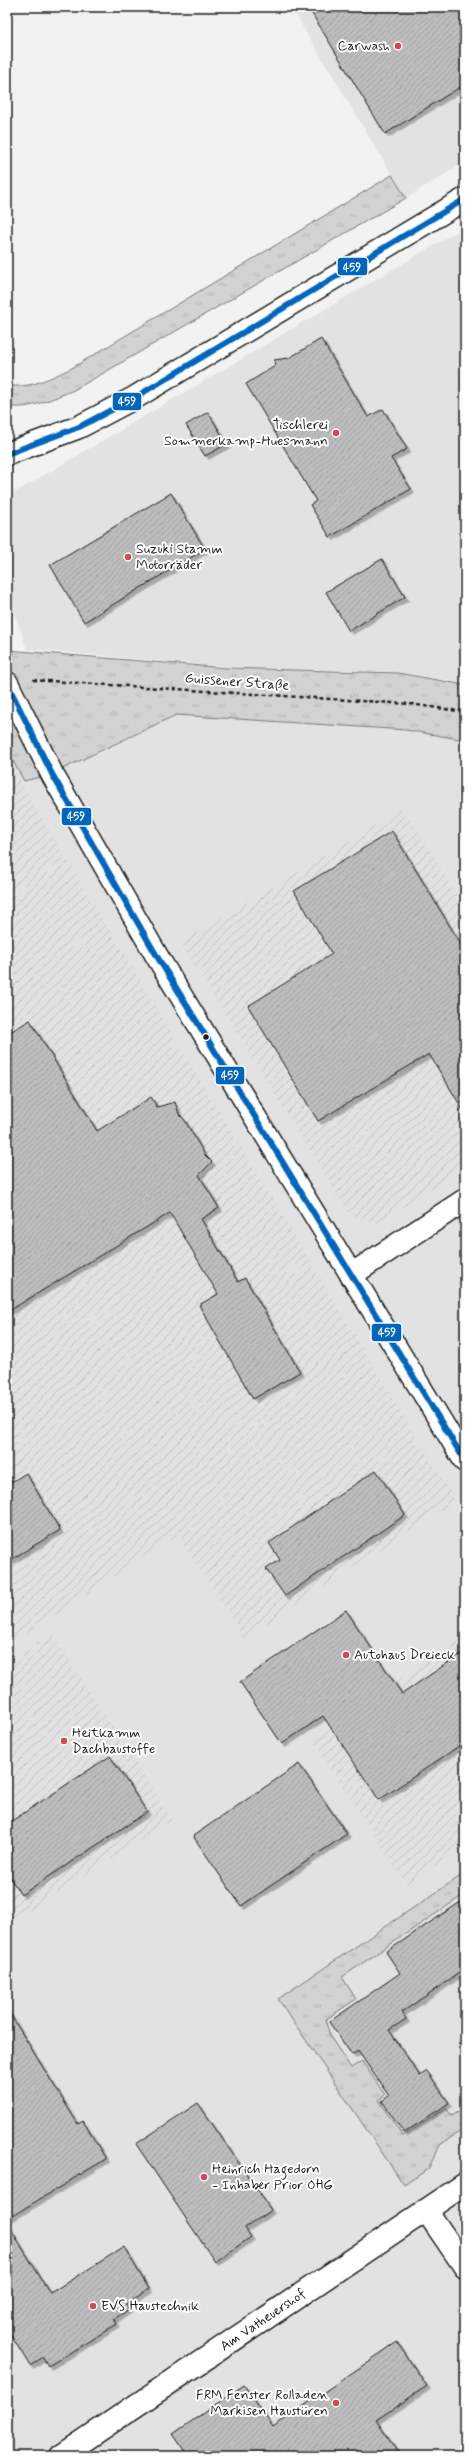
<svg xmlns="http://www.w3.org/2000/svg" width="472" height="2463" viewBox="0 0 472 2463" font-family="Mynerve,sans-serif">
<defs>
<pattern id="industrial-furrows" width="10" height="10" patternUnits="userSpaceOnUse"><rect width="10" height="10" fill="#e2e2e2"/><path d="M-1 1l2-2M0 10L10 0M9 11l2-2" fill="none" stroke="#c1c1c1"/></pattern>
<pattern id="grass-tufts" width="24" height="20" patternUnits="userSpaceOnUse"><rect width="24" height="20" fill="#d2d2d2"/><path d="M3 7l-1-3M5 7V3M7 7l1-3M15 17l-1-3M17 17v-4M19 17l1-3" fill="none" stroke="#b4b4b4"/></pattern>
<pattern id="building-hatch" width="6" height="6" patternUnits="userSpaceOnUse"><rect width="6" height="6" fill="#bdbdbd"/><path d="M-1 1l2-2M0 6l6-6M5 7l2-2" fill="none" stroke="#a2a2a2"/></pattern>
<filter id="shadow"><feDropShadow dx="3.5" dy="3.5" stdDeviation="0" flood-color="#0004"/></filter>
</defs>
<rect width="100%" height="100%" fill="#f2f2f2"/>
<filter id="ink" filterUnits="userSpaceOnUse"><feTurbulence type="fractalNoise" baseFrequency=".025" numOctaves="2"/><feDisplacementMap in="SourceGraphic" scale="8" xChannelSelector="R" yChannelSelector="G"/><feConvolveMatrix kernelMatrix="1 2 1 2 8 2 1 2 1" color-interpolation-filters="sRGB"/></filter>
<g filter="url(#ink)">
<path fill="#e2e2e2" d="M291,7H465V162L406,198Z
M465,227V684L399,672L226,667L27,649L7,591V497Z
M176,715L406,730L465,740V2456H7V750L25,781L93,756Z"/>
<path fill="url(#industrial-furrows)" d="M7,757L39,814L455,1501L244,1638L177,1535L7,1646Z
M403,808L465,909V1167L378,1223L350,1215L181,943Z
M52,1633L172,1820L7,1925V1662Z
M465,1635V1846L406,1884L312,1740Z"/>
<path fill="url(#grass-tufts)" stroke="#777" d="M392,175L406,198L74,390C53,398 29,411 7,406V385C29,390 52,377 72,368Z
M7,650L226,668L398,673L465,685V740L406,730L176,715L52,774L24,781L7,750Z
M465,1873V1894L342,1977L356,1999L325,2020L331,2038L351,2068L362,2061L385,2095L379,2100L403,2136L446,2108L452,2116L465,2108V2128L440,2145L428,2169L404,2185L278,1999Z"/>
<path fill="url(#building-hatch)" stroke="#1c1c1c" filter="url(#shadow)" d="M308,7H465V84L385,134Z
M321,339L368,417L383,409L407,449L391,458L411,489L330,537L310,505L316,501L246,384L275,366L274,360L289,358Z
M208,412L227,444L205,456L186,425Z
M171,493L205,549L84,622L50,565Z
M382,559L405,597L349,631L326,592Z
M392,831L465,951V1113L429,1054L318,1121L248,1006L332,954L294,891Z
M30,1020L97,1131L151,1097L157,1107L175,1102L179,1114L184,1119L205,1155L212,1162L199,1175L219,1208L201,1219L238,1282L245,1278L300,1372L253,1399L199,1305L218,1294L170,1213L7,1312V1034Z
M376,1470L405,1515L285,1596L266,1569L280,1560L269,1543Z
M26,1473L60,1530L7,1562V1485Z
M346,1610L402,1694L465,1651V1742L379,1800L323,1716L282,1744L240,1682Z
M110,1756L147,1812L21,1895L7,1873V1824Z
M299,1764L347,1834L241,1906L193,1836Z
M465,1899V1969L402,2012L406,2019L389,2030L420,2076L427,2071L449,2103L404,2133L382,2101L389,2096L358,2051L352,2055L329,2022L400,1973L386,1952Z
M7,2009L78,2124L83,2121L106,2159L7,2219Z
M198,2103L271,2210L245,2228L251,2237L215,2262L136,2144Z
M7,2223L50,2293L124,2247L149,2289L126,2304L129,2309L114,2319L117,2324L48,2366L43,2357L30,2366L7,2329Z
M397,2342L427,2386L376,2420L400,2456H188L173,2434L244,2385L273,2427Z"/>
<g fill="none" stroke-linecap="round" stroke-linejoin="round">
<g stroke="#1c1c1c" stroke-width="25">
<path id="minor" d="M7,454L79,427L134,398L465,199
M7,683L52,774L158,958L465,1461
M351,1275L465,1200
M426,2210L465,2267
M61,2456L465,2184"/>
</g>
<path stroke="#1c1c1c" stroke-width="2.5" stroke-dasharray="4 3" stroke-linecap="butt" d="M33,680L410,704L465,712"/>
<use href="#minor" stroke="#fff" stroke-width="22"/>
<g stroke="#fff" stroke-width="9">
<path id="bus-1" d="M7,454L79,427L134,398L465,199
M7,683L52,774L158,958L465,1461"/>
</g>
<use href="#bus-1" stroke="#0065bd" stroke-width="6"/>
</g>
</g>
<g fill="#d1495b" stroke="#fff" stroke-width="1.5">
<circle cx="398" cy="46" r="4"/>
<circle cx="336" cy="433" r="4"/>
<circle cx="128" cy="557" r="4"/>
<circle cx="346" cy="1655" r="4"/>
<circle cx="64" cy="1741" r="4"/>
<circle cx="204" cy="2177" r="4"/>
<circle cx="93" cy="2306" r="4"/>
<circle cx="336" cy="2403" r="4"/>
</g>
<circle fill="#1c1c1c" stroke="#fff" stroke-width="1.5" cx="206" cy="1037" r="3.5"/>
<g text-anchor="middle" dominant-baseline="central" stroke-width="4" stroke-linejoin="round" paint-order="stroke">
<g font-size="14" fill="#1c1c1c" stroke="#fff" text-anchor="start">
<text x="390" y="46" text-anchor="end">Carwash</text>
<text x="328" y="425" text-anchor="end">Tischlerei<tspan x="328" dy="16">Sommerkamp-Huesmann</tspan></text>
<text x="136" y="549">Suzuki Stamm<tspan x="136" dy="16">Motorräder</tspan></text>
<text x="354" y="1655">Autohaus Dreieck</text>
<text x="72" y="1733">Heitkamm<tspan x="72" dy="16">Dachbaustoffe</tspan></text>
<text x="212" y="2169">Heinrich Hagedorn<tspan x="212" dy="16">- Inhaber Prior OHG</tspan></text>
<text x="101" y="2306">EVS Haustechnik</text>
<text x="328" y="2395" text-anchor="end">FRM Fenster Rolladen<tspan x="328" dy="16">Markisen Haustüren</tspan></text>
</g>
<g font-size="14" fill="#1c1c1c" stroke="#fff">
<text transform="translate(237 682) rotate(4)">Guissener Straße</text>
<text transform="translate(263 2320) rotate(-34)">Am Vatheuershof</text>
</g>
</g>
<g stroke="#fff" stroke-width="1.5">
<rect x="337" y="257" width="31" height="19" rx="4" fill="#0065bd"/>
<rect x="112" y="392" width="30" height="19" rx="4" fill="#0065bd"/>
<rect x="61" y="807" width="31" height="19" rx="4" fill="#0065bd"/>
<rect x="215" y="1066" width="30" height="19" rx="4" fill="#0065bd"/>
<rect x="371" y="1323" width="31" height="19" rx="4" fill="#0065bd"/>
</g>
<g font-size="11" text-anchor="middle" font-weight="bold" fill="#fff">
<text x="352" y="271">459</text>
<text x="127" y="405">459</text>
<text x="76" y="820">459</text>
<text x="230" y="1079">459</text>
<text x="387" y="1336">459</text>
</g>
<rect width="472" height="2463" fill="none" stroke="#fff" stroke-width="24"/>
<rect x="12" y="12" width="448" height="2439" fill="none" stroke="#1c1c1c" stroke-width="1.5" filter="url(#ink)"/>
</svg>
